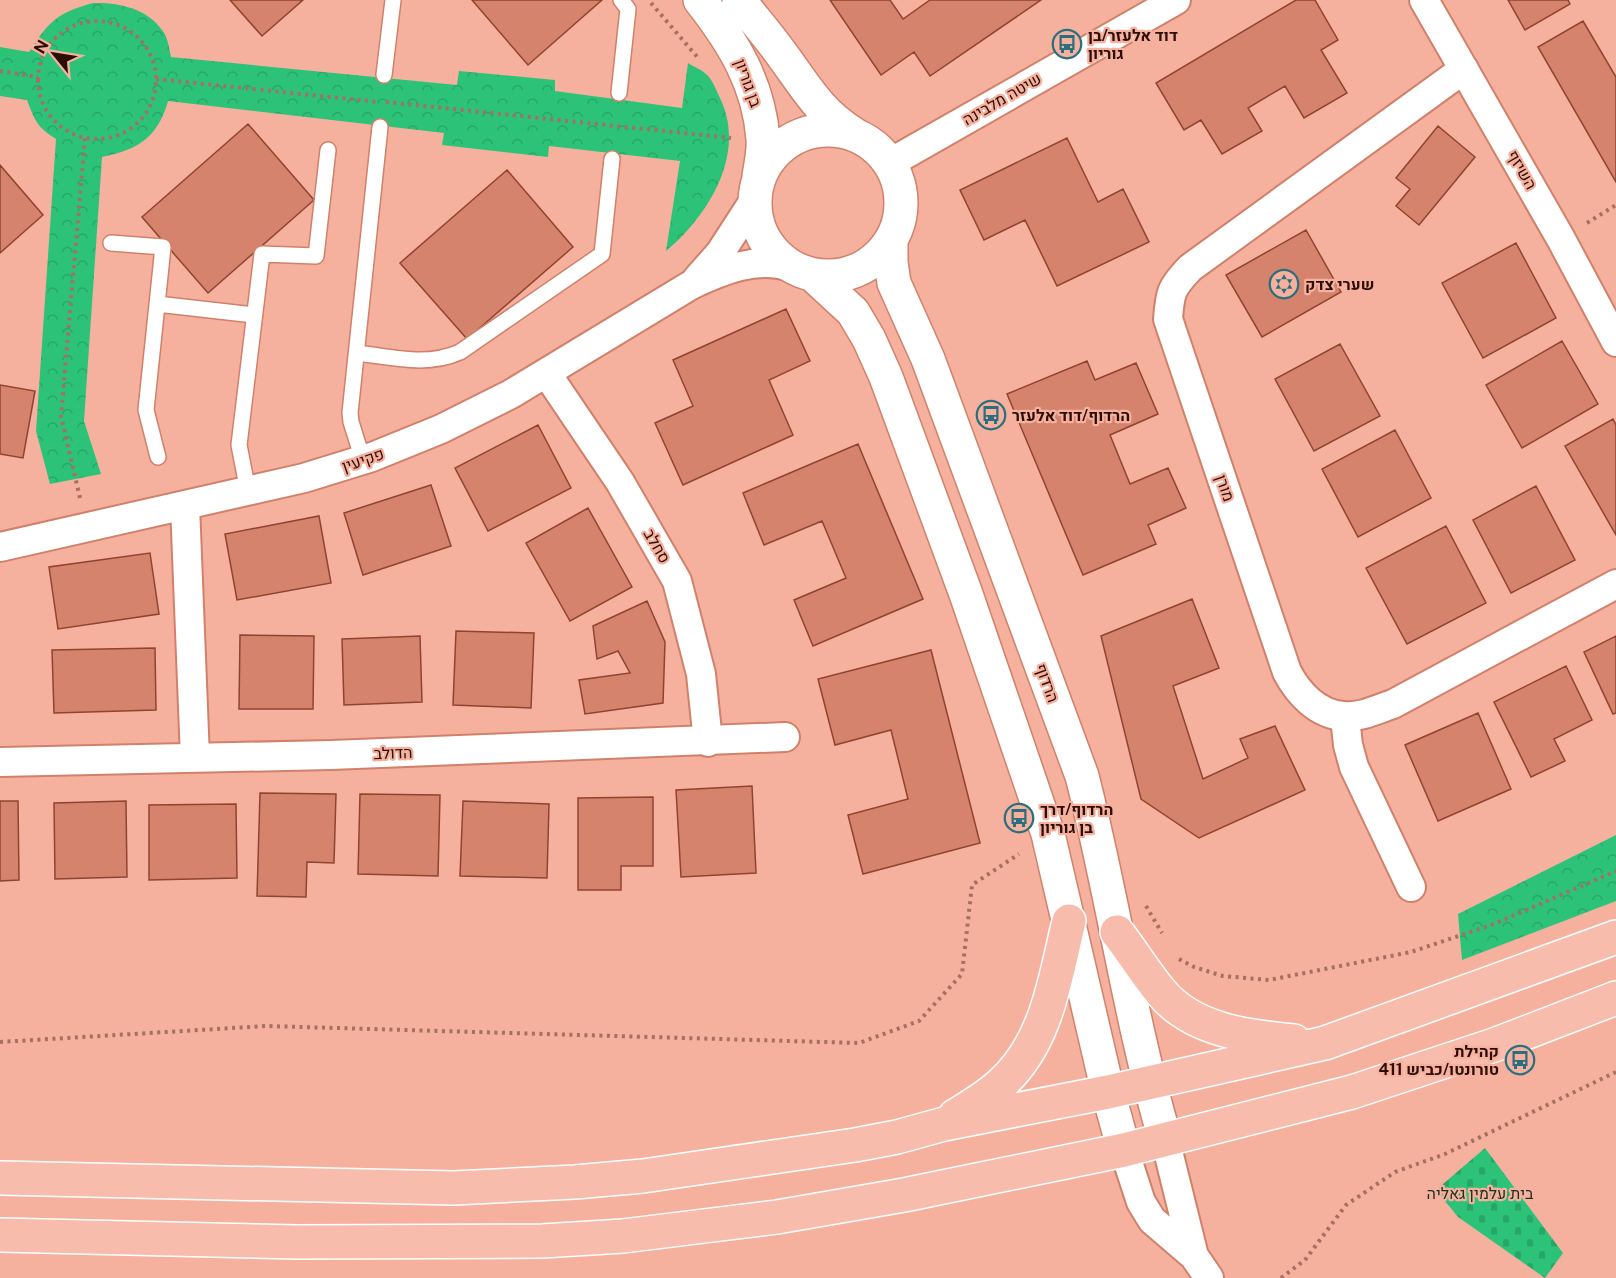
<svg xmlns="http://www.w3.org/2000/svg" width="1616" height="1278" viewBox="0 0 1616 1278" font-family="'Public Sans',Heebo,sans-serif">
<defs>
<pattern id="cemetery-stones" width="16" height="16" patternUnits="userSpaceOnUse" patternTransform="scale(1.5)"><rect width="16" height="16" fill="#2cc379"/><path d="M2 7V4a2 2 0 0 1 4 0v3zM10 15v-3a2 2 0 0 1 4 0v3z" fill="#28a667"/></pattern>
<pattern id="park-crowns" width="20" height="18" patternUnits="userSpaceOnUse" patternTransform="scale(1.5)"><rect width="20" height="18" fill="#2cc379"/><path d="M2 6a3 3 0 1 1 6 0M12 15a3 3 0 1 1 6 0" fill="none" stroke="#28a667"/></pattern>
</defs>
<rect width="100%" height="100%" fill="#f6b19e"/>
<path fill="url(#cemetery-stones)" d="M1485,1148L1563,1253L1545,1278L1458,1217L1436,1190Z"/>
<path fill="url(#park-crowns)" d="M93,3C117,2 147,8 162,30C168,37 169,48 171,57L457,85L459,71L555,80V91L682,108L688,63C694,67 703,70 708,76C713,81 716,90 719,96C748,152 709,215 666,251L680,161L549,146L548,157L442,145L444,133L168,101C158,137 138,150 102,157L84,421L101,474L50,484L36,431L56,139C37,127 35,121 27,100L0,96V47L29,52C49,21 57,13 93,3Z
M1616,835V901L1462,960L1458,914Z"/>
<path fill="#d5836d" stroke="#8f4430" stroke-width="1.5" d="M230,0H303L262,36Z
M472,0H602L528,65Z
M830,0H890L903,19L930,0H1041L930,76L914,52L881,75Z
M1296,0H1315L1338,40L1321,50L1347,93L1304,118L1285,86L1248,108L1262,131L1222,154L1201,120L1184,130L1156,83Z
M1508,0H1568L1570,4L1525,30Z
M1583,21L1616,77V182L1538,47Z
M248,124L314,200L208,293L142,217Z
M1438,126L1475,157L1419,225L1396,206L1410,189L1396,178Z
M1067,138L1098,202L1123,189L1149,242L1057,286L1025,220L984,240L960,190Z
M0,165L43,215L0,253Z
M507,170L573,247L467,339L400,263Z
M1306,230L1341,292L1262,337L1226,275Z
M1516,243L1556,318L1483,358L1442,283Z
M786,309L810,361L769,380L793,435L683,485L655,423L693,406L673,360Z
M1562,341L1598,404L1522,448L1486,385Z
M1340,344L1380,416L1314,451L1275,379Z
M1087,361L1095,380L1136,363L1158,414L1110,435L1130,484L1168,468L1186,508L1148,525L1156,544L1083,575L1007,394Z
M0,385L35,391L23,458L0,454Z
M1613,419L1616,425V535L1565,446Z
M538,425L571,488L488,531L455,468Z
M1395,430L1431,498L1358,537L1322,469Z
M858,444L923,599L813,646L794,600L846,578L822,521L764,545L743,493Z
M431,485L451,546L363,575L344,513Z
M1536,486L1575,560L1511,593L1473,520Z
M588,508L632,587L570,621L526,543Z
M319,516L331,583L237,600L225,534Z
M1446,526L1486,603L1407,644L1366,568Z
M150,553L159,614L58,629L49,567Z
M1192,599L1219,668L1173,686L1203,779L1248,758L1240,739L1275,726L1305,790L1199,838L1141,799L1101,636Z
M647,601L665,642L663,703L585,714L579,680L630,673L618,651L597,659L593,626Z
M456,631L534,633L531,708L453,705Z
M240,635L314,636L313,709H239Z
M420,636L422,702L344,705L342,639Z
M1616,636V713L1613,714L1584,652Z
M155,648L156,710L54,713L52,650Z
M931,650L980,843L863,874L848,815L908,799L891,730L835,745L818,679Z
M1566,666L1592,720L1554,739L1565,761L1531,777L1494,702Z
M1478,713L1511,789L1438,821L1405,745Z
M752,786L756,873L681,877L676,790Z
M260,793L336,794L334,863L307,862L306,897L257,896Z
M360,794L440,795L438,876L358,874Z
M653,797V866H621V890H578V798Z
M0,801H18L19,880L0,881Z
M126,801L127,877L55,879L54,803Z
M463,801L549,804L547,878L460,876Z
M236,804L237,878L149,880V805Z"/>
<g fill="none" stroke-linecap="round" stroke-linejoin="round">
<g stroke="#d1806a" stroke-width="18">
<path id="service" d="M384,75L393,0
M619,93L628,9L621,0
M111,243L163,247L146,410L158,457
M157,304L254,315
M357,353C393,357 426,367 460,352L602,254L612,159
M363,460L351,422L350,413L380,127
M248,491L239,445L262,254L316,256L328,150"/>
</g>
<g stroke="#d1806a" stroke-width="32">
<path id="minor" d="M1424,0L1561,239L1616,342
M1464,69L1190,268C1171,288 1170,292 1168,319L1287,672C1298,693 1317,714 1343,716C1360,718 1378,709 1393,704L1616,584
M890,163L1176,0
M697,279L720,253L755,199
M547,374L620,482L677,581L701,674L708,742
M185,505L195,758
M0,547L304,478L372,457L441,429L511,394L691,285C723,270 756,256 791,267
M1345,717L1348,745L1354,767L1411,887
M0,762L331,755L785,737
M1165,1139L1194,1256
M1124,1150L1141,1202L1152,1220L1194,1256L1209,1278"/>
</g>
<g stroke="#d1806a" stroke-width="36">
<path id="tertiary" d="M700,0C733,42 759,84 763,139C764,151 761,164 759,176
M739,0C752,17 767,34 780,52C804,84 818,112 854,134
M755 203a73 73 0 1 1 146 0a73 73 0 1 1-146 0Z
M891,240V262L894,283L928,359L1082,776C1113,897 1130,1020 1165,1139
M813,275L853,312L869,339L886,377L966,594L1048,834L1108,1092L1124,1150"/>
</g>
<g stroke="#fff" stroke-width="36">
<path id="primary" d="M1117,932C1132,951 1145,973 1161,992C1192,1030 1248,1037 1294,1041
M955,1116C971,1106 987,1097 1001,1084C1047,1043 1055,979 1069,921
M0,1178L454,1188L575,1182L643,1176L855,1145L897,1137L944,1124L1108,1092L1325,1043L1616,937
M0,1235L297,1242L542,1241L623,1236L777,1217L904,1195L1124,1150L1352,1092L1494,1045L1616,998"/>
</g>
<path stroke="#a56f61" stroke-width="4" stroke-dasharray="3 4.5" stroke-linecap="butt" d="M651,3L699,59
M38 80a59 59 0 1 1 118 0a59 59 0 1 1-118 0Z
M0,71L38,77
M156,79L379,102
M386,102L731,138
M1587,223L1616,205
M80,498L61,416L85,138
M1146,906L1162,933
M1179,959L1194,967L1223,976L1269,980L1411,952L1494,924L1616,871
M0,1042L266,1026L859,1043L919,1021L962,974L972,885L1019,854
M1281,1278L1305,1260L1346,1205L1395,1172L1445,1154L1616,1072"/>
<use href="#service" stroke="#fff" stroke-width="15"/>
<use href="#minor" stroke="#fff" stroke-width="28"/>
<use href="#tertiary" stroke="#fff" stroke-width="33"/>
<use href="#primary" stroke="#f7bcac" stroke-width="33"/>
</g>
<defs>
<g id="bus-ring" transform="scale(1.5)"><circle r="9.5" fill="#f6b19e" stroke="#2b6f7f" stroke-width="1.5"/><path d="M-5-6H5V4H4V6H2V4H-2V6H-4V4H-5ZM-3.5-4V0h7V-4ZM-3.5 1.2v1.5H-2V1.2ZM2 1.2v1.5H3.5V1.2Z" fill="#2b6f7f"/></g>
<g id="synagogue-ring" transform="scale(1.5)"><circle r="9.5" fill="#f6b19e" stroke="#2b6f7f" stroke-width="1.5"/><path d="M0-6.5L5.6 3.2H-5.6ZM0 6.5L5.6-3.2H-5.6Z" fill="#2b6f7f"/></g>
</defs>
<g fill-rule="evenodd">
<use href="#bus-ring" x="1067" y="44"/>
<use href="#synagogue-ring" x="1284" y="284"/>
<use href="#bus-ring" x="991" y="415"/>
<use href="#bus-ring" x="1019" y="818"/>
<use href="#bus-ring" x="1520" y="1060"/>
</g>
<g text-anchor="middle" dominant-baseline="central" stroke-width="4.5" stroke-linejoin="round" paint-order="stroke">
<g font-size="16" font-weight="bold" fill="#2d0e07" stroke="#f6b19e" text-anchor="start">
<text x="1088" y="35">דוד אלעזר/בן<tspan x="1088" dy="18">גוריון</tspan></text>
<text x="1305" y="284">שערי צדק</text>
<text x="1012" y="415">הרדוף/דוד אלעזר</text>
<text x="1040" y="809">הרדוף/דרך<tspan x="1040" dy="18">בן גוריון</tspan></text>
<text x="1499" y="1051" text-anchor="end">קהילת<tspan x="1499" dy="18">טורונטו/כביש 411</tspan></text>
</g>
<g font-size="16" fill="#2d0e07" stroke="#f6b19e">
<text transform="translate(748 83) rotate(70)">בן גוריון</text>
<text transform="translate(1002 99) rotate(-30)">שיטה מלבינה</text>
<text transform="translate(1522 170) rotate(60)">השיזף</text>
<text transform="translate(363 460) rotate(-19)">פקיעין</text>
<text transform="translate(1225 488) rotate(71)">מורן</text>
<text transform="translate(657 546) rotate(60)">סחלב</text>
<text transform="translate(1047 683) rotate(70)">הרדוף</text>
<text transform="translate(393 753) rotate(-2)">הדולב</text>
</g>
<g font-size="16" fill="#193022" stroke="#f6b19e">
<text x="1480" y="1193">בית עלמין גאליה</text>
</g>
</g>
<g transform="translate(54 54) rotate(300)" stroke="#f6b19e" stroke-width="4.5" paint-order="stroke">
<path d="M0-4.5L10 22L0 15L-10 22Z" fill="#2d0e07"/>
<text y="-9" font-size="16" font-weight="bold" text-anchor="middle" fill="#2d0e07">N</text>
</g>
</svg>
